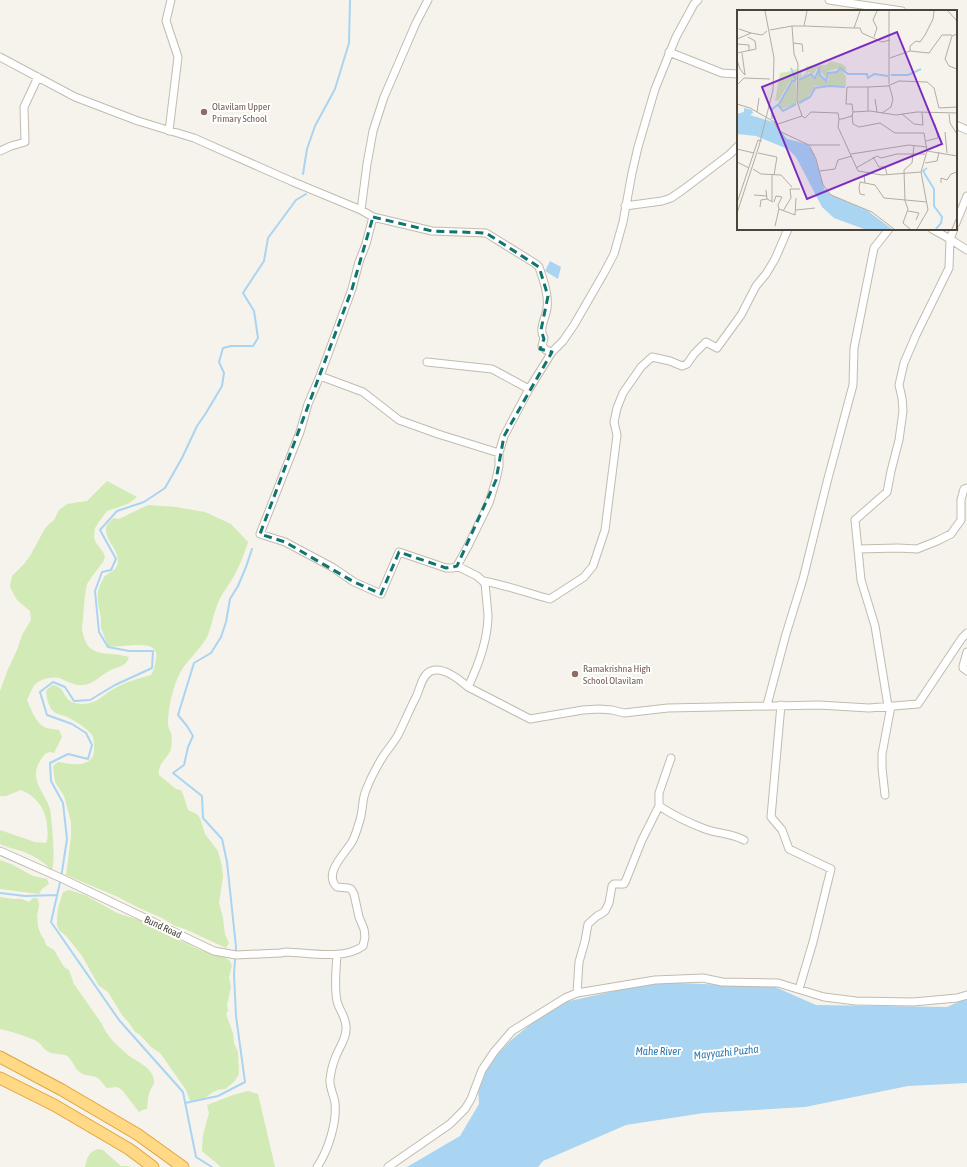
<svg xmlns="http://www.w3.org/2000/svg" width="967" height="1167" viewBox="0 0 967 1167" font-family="'Asap Condensed',sans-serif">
<rect width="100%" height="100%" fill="#f6f3ec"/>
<path fill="#d2eab5" d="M107,481L137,497L128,504L107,511L101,519L95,528L94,538L96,543L103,552L105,557L103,562L93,575L87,584L85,595L82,629C87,661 106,650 129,657C126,666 121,666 113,669C102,673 97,683 83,685C75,686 67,681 59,678C52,676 38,679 34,686C31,690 29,696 27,700C31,709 36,724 46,728C50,729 55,729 59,730L62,737L54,753C48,751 45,753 42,758C27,779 44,790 50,809C51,814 51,820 52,825C53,841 55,855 52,871C46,863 34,856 24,852C16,849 8,848 0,844V830L35,842L46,843C49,836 47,831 47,824C45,808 36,796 21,790L6,796H0V691L8,669L17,650L22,635L31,620L30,611L17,600L12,591L10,586L12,576L24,564L30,556L43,532L46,527L54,520L59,510L67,504L87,501Z
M148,505L176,507L205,512L231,524L248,542C244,555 240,565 234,576C229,585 222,593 218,603C213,614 212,626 207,637C199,652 185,661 178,677C172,691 168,709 168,724C168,728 170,730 171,733C172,737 172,744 171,748C169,758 157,763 159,775L176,789L181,790L183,794L188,810L197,814L200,818L205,834L218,851L222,866L223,876L219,903L223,918L225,934L229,943L226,948L185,929L175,926L162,918L137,907L118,897L66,875L71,837V822L64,796L55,782L53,767L56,763L59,762C70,764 86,768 93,756C94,753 94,750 94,747C94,743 94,739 92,735C88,729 74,720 67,717C63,715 57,715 53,711C48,706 47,698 46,691L52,685C66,686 62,700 75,703C96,708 103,693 119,686C129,681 140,678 151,675C154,670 155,665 156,659C161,636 120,649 108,646C106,640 103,634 101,628C101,626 101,622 101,619C99,605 94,595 102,581C103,580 104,576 105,576C111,571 118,570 118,560C117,544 94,532 114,518L119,519Z
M0,860L11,864L33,876L47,879L49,884L42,889L39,894L0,889Z
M69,890L85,895L117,913L142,921L175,939L186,943L200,950L226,958L230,961L232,966L229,977L231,987L227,1005L228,1011L226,1014L233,1033L234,1043L238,1052L239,1074L234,1082L225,1089L218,1090L213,1092L205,1098L190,1101L186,1090L163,1057L160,1053L151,1047L140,1035L135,1032L129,1023L122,1015L108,992L99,986L82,956L67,937L59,930L57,925V919L58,908L63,892Z
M0,897L13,899H22L29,902L33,898H36L38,899L39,905L37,916L38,927L41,935L44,939L46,945L54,950L64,967L69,970L74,984L102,1024C107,1037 118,1046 128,1055C137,1062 152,1067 154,1080C155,1085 150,1089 149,1094C147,1099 148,1104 147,1109L142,1110L139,1112L122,1090L117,1087L107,1088C103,1085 101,1079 96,1077C91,1075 85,1076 81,1073C74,1069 74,1061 67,1056C62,1053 55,1055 49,1052C43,1049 43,1046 38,1042C33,1038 7,1030 0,1029Z
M248,1091L258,1094L275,1167H221L202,1151L203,1135L209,1113L207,1105L233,1095Z
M98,1149L103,1150L121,1166H129L131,1167H85C87,1158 88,1152 98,1149Z"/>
<path fill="#a9d4f2" d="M550,261L561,267L558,279L545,271Z
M655,982L775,987L816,1005L947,1007L967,998V1083L908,1086L805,1107L704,1113L626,1125L543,1161L538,1167H407L460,1136L479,1104L478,1087L485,1068L510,1041L537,1019L565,1002Z"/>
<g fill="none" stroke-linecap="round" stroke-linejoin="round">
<path stroke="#a9d4f2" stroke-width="2" d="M303,174L307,149L315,126L335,89L349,43L350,0
M0,893L25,896L57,895
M185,1103L218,1096L245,1082L236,1016L234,974L236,947L227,862L222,839L203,818L202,796L173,773L184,765L188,747L193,736L187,726L178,715L194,663L211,653L221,637L226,622L230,599L238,586L246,567L252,549
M212,1167L196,1157L183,1092L119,1020L51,922L61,878L67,839L63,803L51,781L50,763L68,754L88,759L92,745L86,733L72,724L47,715L40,692L53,682L65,687L74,701L90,700L115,685L152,668L153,651H129L108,647L99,632L95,591L102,572L111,570L116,559L100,530L117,511L144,502L165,488L182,458L197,426L206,413L222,386L224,373L219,362L223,348L231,346H253L258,338L254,311L243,293L264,261L268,238L296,200L306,194"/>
<g stroke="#c2bbae" stroke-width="9">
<path id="minor" d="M829,0L902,11
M669,52L722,73L738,74
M0,57L75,97L138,121L194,138L291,181L361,210
M956,125L967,130
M169,131L178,57L166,21L171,0
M0,151L11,146L25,142L24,107L38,77
M625,206L662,201L671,198L684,189L730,154L738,146
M373,217L432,231L486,233L536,264L539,267C543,279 549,295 547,308C546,318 538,329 544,338L542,346L546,350L552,352
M956,223L967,196
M932,229L950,239L967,250
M427,362L492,369L529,389
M320,376L352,289L359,262L366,244L373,217L361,210L367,164L373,131L384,97L416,23L428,0
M858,549L898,548L917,549L937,541L951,534L961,520V500L964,489L967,488
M457,566L453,568H446L399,552L381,594L354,582L332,567L285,542L260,534L300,432L308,404L320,376L363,392L399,420L438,434L499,453
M483,581C506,585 527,593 550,599L584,577L593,566L605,530L617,435L614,422L617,408L623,393L641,367L652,357L670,361L682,366L687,364L694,354L706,342L717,348L741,315L756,286L766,274L775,259L788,229
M967,652L963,666V668L967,671
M468,687L530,719L583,710L599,709L612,710L624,713L668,708L819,705L869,708L918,704L962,638L967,633
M767,705L786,634L803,579L827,482L853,385L854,348L874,248L889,229
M781,705L771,817L782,830L789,849L831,869L813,942L799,989
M888,706L875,626L861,580L855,520L887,492L891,471L899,440L903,411L902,398L899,385L904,363L916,335L949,268L950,239L954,229
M885,795L882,768V754L891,706
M659,806C673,815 689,823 705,829C719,834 731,833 744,840
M0,851L61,878L214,951L236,955L280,953L287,952C309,953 345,960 363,946L365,937L364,929L359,917L354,894L351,889L348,888L337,887C322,873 347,852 353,840C356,834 358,826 360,820C363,810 362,799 366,790C371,777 377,766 384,755C389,748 394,742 398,735C404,723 409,711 415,699C420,691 421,675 431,671C443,666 459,679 468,687C479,664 488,640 488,615C487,604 486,594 485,583L477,576L457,566L468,546L489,503L496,480L499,466V453L504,436L529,389L552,352L563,341L574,325L604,273L614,254L623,222L632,173L638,147L655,89L676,37L694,4L698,0
M577,993L579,962L585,941L588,924L597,916L601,914L605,911L609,903L612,886L614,884H624L626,880L642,840L659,806V793L671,758
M317,1167C328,1151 337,1123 335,1103C334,1095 329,1087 330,1079C331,1071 333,1063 336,1056C340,1046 347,1037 346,1027C346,1017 339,1010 337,1001C334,986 336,971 337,955
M388,1167L450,1124L465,1109L471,1099L482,1070L494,1052L512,1031L565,998L577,993L655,980L703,978L722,982L778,983L824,997L856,1001L913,1002L957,998L967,995"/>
</g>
<g stroke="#e0a43c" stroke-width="13">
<path id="trunk" d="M0,1057L62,1090L137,1134L183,1167
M0,1078L54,1105L129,1149L153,1167"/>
</g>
<use href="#minor" stroke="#fff" stroke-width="7"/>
<use href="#trunk" stroke="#ffd985" stroke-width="11"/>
</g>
<path fill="none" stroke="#0f766e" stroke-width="3" stroke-dasharray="8 5" stroke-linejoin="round" d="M373,217L432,231L486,233L539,267L548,296L541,330L544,339L540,349L552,352L504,436L496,480L457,566L446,568L399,552L381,594L354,582L285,542L260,534L352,289Z"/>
<g fill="#8d6e63" stroke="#fff" stroke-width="1.5">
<circle cx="204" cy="112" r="4"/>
<circle cx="575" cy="674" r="4"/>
</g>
<g text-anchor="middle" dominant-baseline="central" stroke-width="4" stroke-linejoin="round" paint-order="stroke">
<g font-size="10" fill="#785e54" stroke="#fff" text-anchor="start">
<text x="212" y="106">Olavilam Upper<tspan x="212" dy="12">Primary School</tspan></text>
<text x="583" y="668">Ramakrishna High<tspan x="583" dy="12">School Olavilam</tspan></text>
</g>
<g font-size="10" fill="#4b4439" stroke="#fff">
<text transform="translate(163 927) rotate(25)">Bund Road</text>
</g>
<g font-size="11" font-style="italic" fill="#2e7ab2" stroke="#fff">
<text x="658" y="1051">Mahe River</text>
<text transform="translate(726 1052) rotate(-6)">Mayyazhi Puzha</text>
</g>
</g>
<g transform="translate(737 10)">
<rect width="220" height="220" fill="#f6f3ec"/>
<path d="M94,51L105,54L109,57V61L103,58L91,61L89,68L80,58L77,64L72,62L68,66L61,69L63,58L65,67L69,63V56L89,55ZM61,59L60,69L53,71L42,90L38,91L43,63L54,61L58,68L55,60ZM104,59L109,66V76H78L71,87L61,93V71L73,64L78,68L82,60V65L91,71L92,63ZM59,71V94L44,99L41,96L55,72Z" fill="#d2eab5"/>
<path d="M7,98L15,100L16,103L13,105L36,112L50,129L70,134L77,144L87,179L94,185L131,201L155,219H127L97,208L85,197L59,147L51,139L19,126L0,124V104L7,102Z" fill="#a9d4f2"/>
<path fill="none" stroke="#a9d4f2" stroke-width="2" d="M54,58L59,70M154,65H171L184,59M62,70L74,64L78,68L82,59L83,65L89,71L91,63L100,62L103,58L111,64H130L131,68L137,64L151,66M62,93L73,87L78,78L92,76L108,77M41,95L46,101L59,94M35,109V99L42,94L55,71H59M190,158L186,161L197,179V196L205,207L204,213L199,219"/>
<path fill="none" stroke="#b2ada4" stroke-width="1" d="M152,1V74M211,1L220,11M55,16L57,44L61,54L60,91L65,106M67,16L117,18L123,1M117,18H123L125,23L145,32L153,30M2,19L14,23M33,20L55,16H67L70,1M220,24L215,26L208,49L212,56L220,59M137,27L140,18L136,10L140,1M0,29L14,23L25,25L30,21M56,33L65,34L66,42M0,34L12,35V41M173,41V36L179,31L183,32L188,25L196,9L197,1M0,43L19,39L18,31L11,27M153,48L173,41L192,43L205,25H215M0,50L3,59L8,65L5,43M0,75L7,68L33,69M131,77L151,76L162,71L190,72L197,78L202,98L220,97M138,89L140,102M0,94L13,98L41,114L65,106L68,108L74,102L101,103L102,109H105L115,106L116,102L133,101L159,105L180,102L220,103M20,102L22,88M116,102L115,94H109L110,77H131V101M145,103L154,97L156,89L152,75M165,104L177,114L186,115L185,102M212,104L213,113L220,124M115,105L116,114L122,117L143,113L158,123H187L190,141L220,146M102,109L101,117L121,161L145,165L184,162M37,112L42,121L72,135L79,149L86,175L94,185L135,202L157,219M208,122L210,143M189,131L201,128L198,114M72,135H103M0,139L17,143M21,143L40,147L37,165M114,144L172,135L190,137M136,147L142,157H148L150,164M0,152L12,158M188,153L200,151L202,142M119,158L140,146L144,148L160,144H188M16,159L24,164L44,165L55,177M83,161L98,159L101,150L115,146M130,165H127L128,173L138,175L147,188L190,192M204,173V168L210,170L214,164L220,162M29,180L30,189L36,192M17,185L30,186M128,185L123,184L122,178L123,172L128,173M35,191V164M37,192L39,186L45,187L41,195L42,199L58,205L59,188M0,193L21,130L25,131M23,197L24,190L30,189M59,200L78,198M46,201L54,188L53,179H63M171,201L182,203L179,210M0,203L22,136L36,80L37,48L28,1M38,216L42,199M173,219L166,213L171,199L168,191L167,160L175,153L177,136M180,219L191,200L184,162L190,141M215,219L220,207"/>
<path fill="#7b2cbf" fill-opacity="0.15" stroke="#7b2cbf" stroke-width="2" d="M160,22L205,134L70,189L25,77Z"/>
<rect width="220" height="220" fill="none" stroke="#4b4439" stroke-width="2"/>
</g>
</svg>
